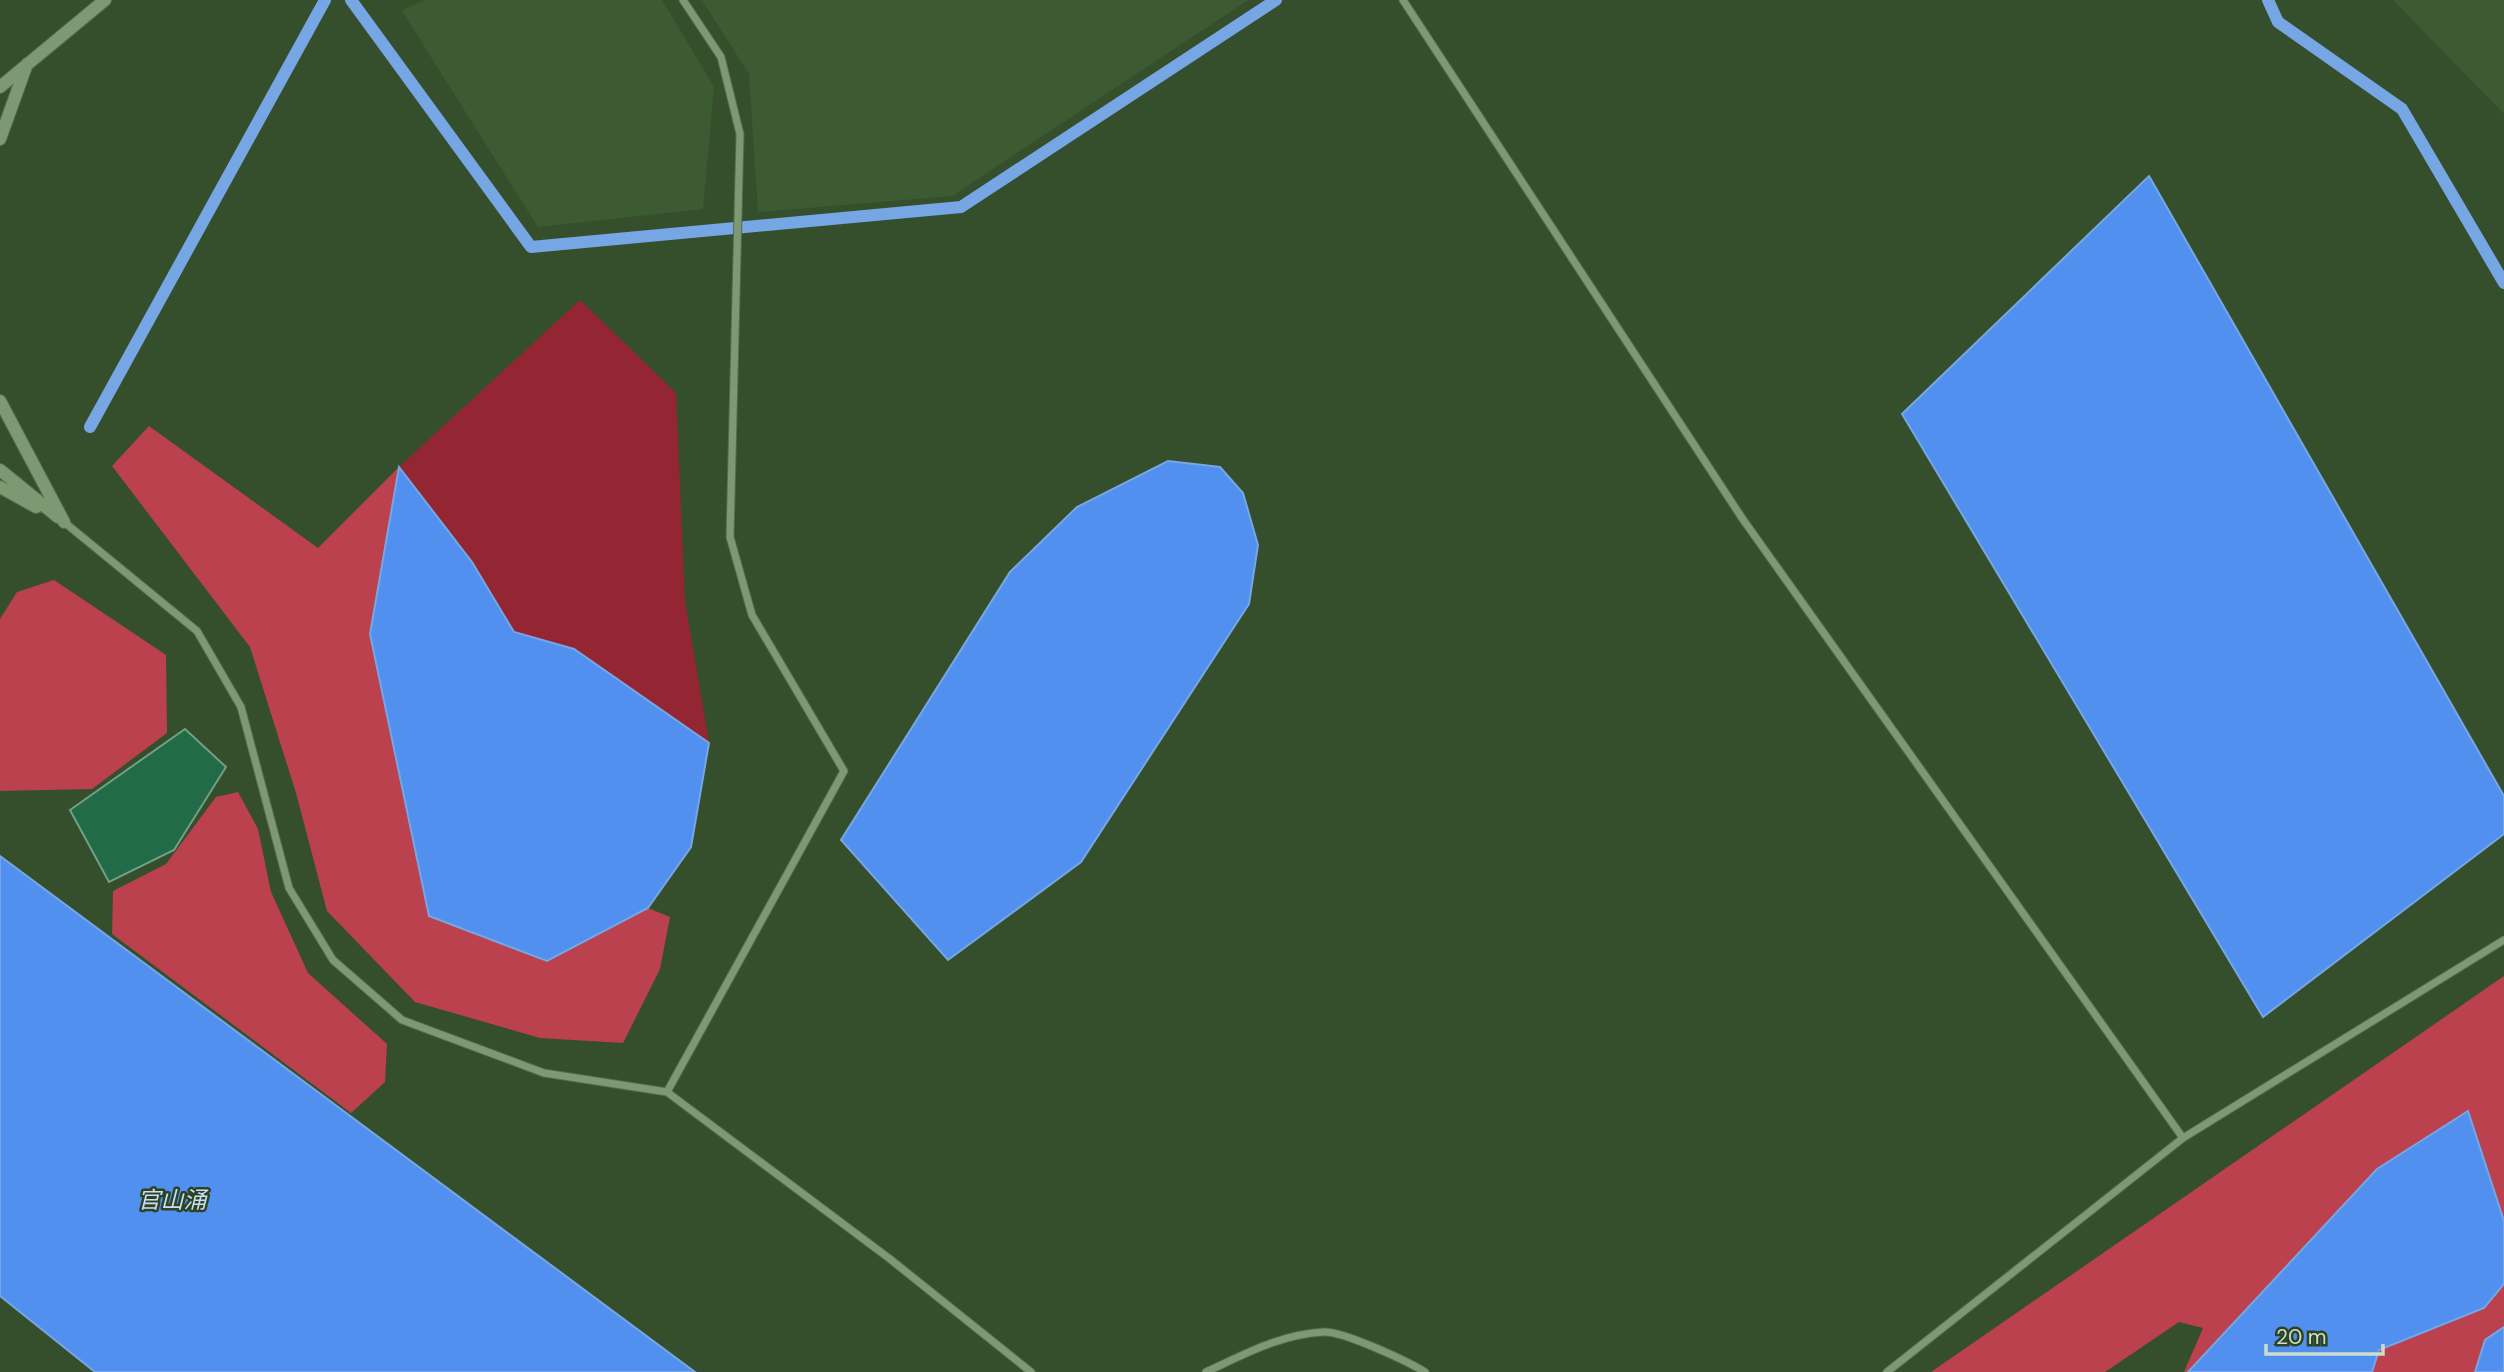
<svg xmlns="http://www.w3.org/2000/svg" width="2504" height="1372" viewBox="0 0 2504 1372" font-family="'DM Sans','Noto Sans SC',sans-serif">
<rect width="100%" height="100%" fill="#354f2d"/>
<path fill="#3d5b33" d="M424,0H662L714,87L703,209L538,227L402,11Z
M702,0H1248L952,196L758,212L749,74Z
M2393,0H2504V114Z"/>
<path fill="#942634" d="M580,300L676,393L685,601L709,743L574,649L514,632L472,562L399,467Z"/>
<path fill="#ba414d" d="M149,426L318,548L399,467L370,634L547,961L648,908L670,917L660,969L623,1043L540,1038L415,1002L327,911L296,793L250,647L112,466Z
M54,580L166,655L167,733L92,789L0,791V619L17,592Z
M238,792L258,829L271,892L308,973L387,1044L385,1082L351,1113L112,934L113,891L166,864L216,797Z
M2504,976V1372H2184L2203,1328L2179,1322L2105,1372H1931Z"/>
<path fill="#5190ef" stroke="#76a7e4" stroke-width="2" d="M2149,176L2504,796V834L2263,1017L1902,414Z
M1168,461L1220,467L1243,493L1258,545L1249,604L1081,862L948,960L841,840L1010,572L1077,507Z
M399,467L472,562L514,632L574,649L709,743L691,847L648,908L547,961L429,916L370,634Z
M0,856L695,1372H95L0,1296Z
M2468,1111L2504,1221V1284L2484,1308L2379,1350L2372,1372H2188L2377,1169Z
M2504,1327V1372H2475L2485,1340Z"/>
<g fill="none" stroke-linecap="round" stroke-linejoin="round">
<path stroke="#76a7e4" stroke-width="12" d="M351,0L531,247L961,207L1276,0
M2268,0L2278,22L2402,109L2504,283
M90,427L325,0"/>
</g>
<path fill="#216b47" stroke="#729f85" stroke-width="2" d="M185,729L226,767L174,850L109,882L70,810Z"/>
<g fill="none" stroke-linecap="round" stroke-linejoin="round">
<g stroke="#556a4e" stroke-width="9">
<path id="minor" d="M1403,0L1742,518L2183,1138
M64,522L197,631L241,707L289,888L333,960L402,1020L544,1073L667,1092L890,1259L1031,1372
M667,1092L844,771L752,615L730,537L740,134L721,57L683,0
M1206,1372C1245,1354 1281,1334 1324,1332C1343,1331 1407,1361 1425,1372
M1887,1372L2183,1138L2504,940"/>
</g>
<g stroke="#556a4e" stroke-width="14">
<path id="tertiary" d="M0,87L105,0
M0,139L27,64
M0,401L64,522
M0,470L58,517
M0,487L36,507"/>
</g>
<use href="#minor" stroke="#7d9974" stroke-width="7"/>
<use href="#tertiary" stroke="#7d9974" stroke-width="12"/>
</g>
<g text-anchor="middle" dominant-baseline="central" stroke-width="5" stroke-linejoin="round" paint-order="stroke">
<g font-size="23" font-style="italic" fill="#ccdcf4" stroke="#2b4423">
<text x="172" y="1200">官山涌</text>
</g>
</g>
<path d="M2266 1344v10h117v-10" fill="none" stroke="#ceddc9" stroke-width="3.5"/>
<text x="2276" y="1344" font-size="21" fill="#ceddc9" stroke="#2b4423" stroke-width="5" paint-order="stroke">20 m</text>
</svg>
